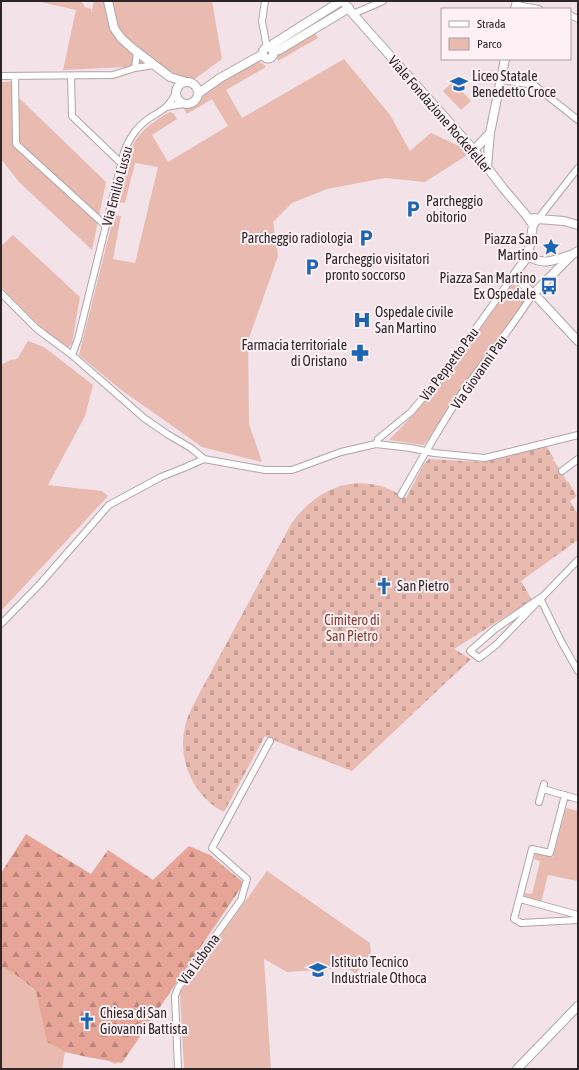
<svg xmlns="http://www.w3.org/2000/svg" width="579" height="1070" viewBox="0 0 579 1070" font-family="'Asap Condensed',sans-serif">
<defs>
<pattern id="forest-firs" width="22" height="20" patternUnits="userSpaceOnUse"><rect width="22" height="20" fill="#e6a597"/><path d="M5 1l3.5 6h-7zM16 11l3.5 6h-7z" fill="#bb867b"/></pattern>
<pattern id="cemetery-stones" width="16" height="16" patternUnits="userSpaceOnUse"><rect width="16" height="16" fill="#e8bab0"/><path d="M2 7V4a2 2 0 0 1 4 0v3zM10 15v-3a2 2 0 0 1 4 0v3z" fill="#c7a097"/></pattern>
</defs>
<rect width="100%" height="100%" fill="#f3e3e9"/>
<path fill="#e8bab0" d="M36,1H81L85,7L91,9V14L94,1H212L222,59L188,84L172,74L147,66L63,70L76,10Z
M315,33L318,38L278,61L277,58L278,55Z
M344,59L390,115L410,151L431,133L472,152L425,182L385,178L327,189L292,203L273,222L278,256L248,341L249,424L262,462L202,447L120,389L79,355L114,215L121,216L113,259L135,263L158,167L135,163L125,203L118,202L117,199C126,166 126,139 157,120C161,117 165,114 170,112L174,114L177,119L152,135L168,162L228,126L212,99L187,114L184,109L183,105L185,103L256,62L262,63L266,67L226,90L242,118Z
M16,81V95L106,182L92,250L19,182L1,159L2,82Z
M453,82L471,101L461,110L443,91Z
M13,235L80,297L72,343L69,347H65L40,326L1,287V246Z
M513,283L528,296L513,320L483,359L424,445L389,440L414,414L447,376Z
M28,341L44,347L93,385L85,416L48,485L102,491L108,496L1,611V365L10,360L17,359Z
M566,808L578,811V881L548,875L541,902L524,898L525,893L532,894L540,861L534,859L535,853L553,857Z
M267,871L370,943L371,957L369,956L356,974L347,968L287,972L264,959L271,1069H184L180,992Z
M1,966L16,975L34,990L164,988L116,1064L76,1049L47,1042L65,1052L62,1069H1Z"/>
<path fill="url(#forest-firs)" d="M26,834L91,874L108,850L153,880L189,846L210,855L244,883L122,1063L87,1057L65,1052L47,1042L36,991L16,975L1,966V873Z"/>
<path fill="url(#cemetery-stones)" d="M546,445L554,459L553,460L559,468H560L567,482L568,481L577,496L570,501L578,514V540L521,581L532,600L454,649L471,659L352,771L285,745L265,736L224,812C194,797 177,760 185,727C187,716 193,706 198,696L291,524C313,493 346,475 384,487C392,490 399,494 406,498L424,464L429,459L483,462Z"/>
<g fill="none" stroke-linecap="round" stroke-linejoin="round">
<g stroke="#b2a3a9" stroke-width="8">
<path id="minor" d="M265,1L262,21L267,48
M516,5L539,9
M353,14L383,1
M570,15L578,19
M135,68L137,52
M1,76L113,75L135,68L154,65
M15,76L16,144L106,226
M71,76L72,116L122,164
M501,80L534,85L578,120
M166,107L183,104
M538,219L578,168
M1,293L37,329L72,355L144,418L167,434L191,448L204,459L265,470H292L341,452L376,444L411,448L434,453L485,458L578,435
M72,355L78,339L124,152C130,137 137,126 151,117C156,114 162,111 167,106C170,103 173,98 176,93
M376,444L378,439L411,412L443,374L514,275
M562,471L578,459
M401,495C421,460 441,424 464,390C487,358 512,327 533,294L535,295
M540,598L495,629L470,651L479,658L496,645L578,560
M540,598L562,643L578,671
M1,624L40,584L109,505L161,477L186,467L204,459
M543,789L578,799
M565,795L550,853L532,849L514,919L521,923L578,920
M539,802L544,784
M520,899L578,915
M178,1069L175,996L178,988L241,900L247,879L212,848L270,741"/>
</g>
<g stroke="#b2a3a9" stroke-width="10">
<path id="tertiary" d="M108,1L114,28L121,38L132,48L170,77L186,82
M343,1L353,14L474,150L503,188L526,215L533,225
M515,9L517,1
M262.5 53a5.5 5.5 0 1 1 11 0a5.5 5.5 0 1 1-11 0Z
M271,48L273,44L341,1
M273,52L279,50L349,8
M176 93a11 11 0 1 1 22 0a11 11 0 1 1-22 0Z
M199,93L220,78L263,54
M474,150L490,133
M487,167L490,133L505,59
M534,218L538,219L564,221L578,225
M538,219L533,225L528,256L514,275L533,294L573,254L578,251
M528,256C544,266 554,260 570,255
M538,298L578,341
M517,1069L578,1006"/>
</g>
<use href="#minor" stroke="#fff" stroke-width="6"/>
<use href="#tertiary" stroke="#fff" stroke-width="8"/>
</g>
<defs>
<g id="school-bare" transform="scale(1.38)"><path d="M0-5L7-2L0 1L-7-2ZM-4 1L0 2.5L4 1V4Q0 6-4 4Z" fill="#1c65b5" stroke="#fef1f6" stroke-width="2.5" paint-order="stroke"/></g>
<g id="parking-bare" transform="scale(1.38)"><path d="M-3.5-5.5H1a3.5 3.5 0 0 1 0 7H-1V5.5H-3.5ZM-1-3.4V-.6H.8a1.4 1.4 0 0 0 0-2.8Z" fill="#1c65b5" stroke="#fef1f6" stroke-width="2.5" paint-order="stroke"/></g>
<g id="sight-bare" transform="scale(1.38)"><path d="M0-6L1.8-2.2L6-1.7L2.9 1.2L3.7 5.4L0 3.3L-3.7 5.4L-2.9 1.2L-6-1.7L-1.8-2.2Z" fill="#1c65b5" stroke="#fef1f6" stroke-width="2.5" paint-order="stroke"/></g>
<g id="bus-bare" transform="scale(1.38)"><path d="M-5-6H5V4H4V6H2V4H-2V6H-4V4H-5ZM-3.5-4V0h7V-4ZM-3.5 1.2v1.5H-2V1.2ZM2 1.2v1.5H3.5V1.2Z" fill="#1c65b5" stroke="#fef1f6" stroke-width="2.5" paint-order="stroke"/></g>
<g id="hospital-bare" transform="scale(1.38)"><path d="M-5-5h3v3.5h4V-5h3V5h-3V1.5h-4V5h-3Z" fill="#1c65b5" stroke="#fef1f6" stroke-width="2.5" paint-order="stroke"/></g>
<g id="pharmacy-bare" transform="scale(1.38)"><path d="M-2-6h4v4h4v4h-4v4h-4v-4h-4v-4h4Z" fill="#1c65b5" stroke="#fef1f6" stroke-width="2.5" paint-order="stroke"/></g>
<g id="church-bare" transform="scale(1.38)"><path d="M-1.2-6h2.4v3.5h3.3v2.4h-3.3V6h-2.4V-.1h-3.3v-2.4h3.3Z" fill="#1c65b5" stroke="#fef1f6" stroke-width="2.5" paint-order="stroke"/></g>
</defs>
<g fill-rule="evenodd">
<use href="#school-bare" x="459" y="84"/>
<use href="#parking-bare" x="413" y="209"/>
<use href="#parking-bare" x="366" y="238"/>
<use href="#sight-bare" x="551" y="247"/>
<use href="#parking-bare" x="312" y="267"/>
<use href="#bus-bare" x="549" y="286"/>
<use href="#hospital-bare" x="362" y="320"/>
<use href="#pharmacy-bare" x="360" y="353"/>
<use href="#church-bare" x="384" y="586"/>
<use href="#school-bare" x="318" y="970"/>
<use href="#church-bare" x="87" y="1021"/>
</g>
<g text-anchor="middle" dominant-baseline="central" stroke-width="4" stroke-linejoin="round" paint-order="stroke">
<g font-size="14" fill="#2d2729" stroke="#fef1f6" text-anchor="start">
<text x="472" y="76">Liceo Statale<tspan x="472" dy="16">Benedetto Croce</tspan></text>
<text x="426" y="201">Parcheggio<tspan x="426" dy="16">obitorio</tspan></text>
<text x="353" y="238" text-anchor="end">Parcheggio radiologia</text>
<text x="538" y="239" text-anchor="end">Piazza San<tspan x="538" dy="16">Martino</tspan></text>
<text x="325" y="259">Parcheggio visitatori<tspan x="325" dy="16">pronto soccorso</tspan></text>
<text x="536" y="278" text-anchor="end">Piazza San Martino<tspan x="536" dy="16">Ex Ospedale</tspan></text>
<text x="375" y="312">Ospedale civile<tspan x="375" dy="16">San Martino</tspan></text>
<text x="347" y="345" text-anchor="end">Farmacia territoriale<tspan x="347" dy="16">di Oristano</tspan></text>
<text x="397" y="586">San Pietro</text>
<text x="331" y="962">Istituto Tecnico<tspan x="331" dy="16">Industriale Othoca</tspan></text>
<text x="100" y="1013">Chiesa di San<tspan x="100" dy="16">Giovanni Battista</tspan></text>
</g>
<g font-size="14" fill="#2d2729" stroke="#fef1f6">
<text transform="translate(440 114) rotate(49)">Viale Fondazione Rockefeller</text>
<text transform="translate(117 186) rotate(-75)">Via Emilio Lussu</text>
<text transform="translate(449 364) rotate(-53)">Via Peppetto Pau</text>
<text transform="translate(479 372) rotate(-55)">Via Giovanni Pau</text>
<text transform="translate(199 959) rotate(-54)">Via Lisbona</text>
</g>
<g font-size="14" fill="#883b2b" stroke="#fef1f6">
<text x="352" y="620">Cimitero di<tspan x="352" dy="16">San Pietro</tspan></text>
</g>
</g>
<rect width="579" height="1070" fill="none" stroke="#2d2729" stroke-width="4"/>
<rect x="441" y="8" width="130" height="52" fill="#fef1f6" stroke="#aaa0a4"/>
<rect x="449" y="21" width="20" height="6" fill="#ffffff" stroke="#aaa0a4"/>
<text x="477" y="28" font-size="12" fill="#2d2729">Strada</text>
<rect x="449" y="38" width="20" height="12" fill="#e8bab0" stroke="#aaa0a4"/>
<text x="477" y="48" font-size="12" fill="#2d2729">Parco</text>
</svg>
